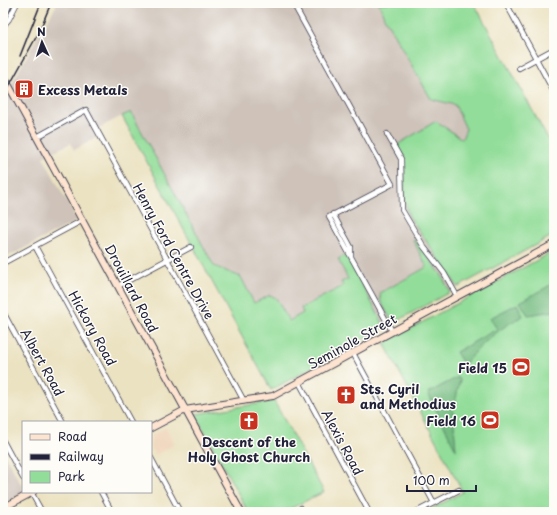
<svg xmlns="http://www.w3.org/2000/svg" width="557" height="515" viewBox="0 0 557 515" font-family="'Playpen Sans',sans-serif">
<rect width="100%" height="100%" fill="#fdfcf7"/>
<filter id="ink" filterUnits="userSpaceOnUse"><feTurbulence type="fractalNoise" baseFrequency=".025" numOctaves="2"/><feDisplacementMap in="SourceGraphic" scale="8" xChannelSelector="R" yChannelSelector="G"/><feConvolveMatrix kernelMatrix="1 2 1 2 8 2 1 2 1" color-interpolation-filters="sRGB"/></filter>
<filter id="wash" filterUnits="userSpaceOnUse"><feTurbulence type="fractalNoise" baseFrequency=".012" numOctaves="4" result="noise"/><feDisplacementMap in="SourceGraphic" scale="16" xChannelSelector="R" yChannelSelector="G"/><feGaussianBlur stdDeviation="0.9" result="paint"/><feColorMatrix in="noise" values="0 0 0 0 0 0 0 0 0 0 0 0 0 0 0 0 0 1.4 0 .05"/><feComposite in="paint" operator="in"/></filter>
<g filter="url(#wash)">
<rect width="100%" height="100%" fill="#ebe2c1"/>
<path fill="#f0d6bc" d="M166,427L175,444L156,455L151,447V435Z"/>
<path fill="#cec2b9" d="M55,3H474L554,150V235L271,390L122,116L93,131L96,138L74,150L71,143L43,157L77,221L3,259V99L37,38L56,6Z
M3,451L23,488V492L26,494L3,506Z"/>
<path fill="#92dd99" stroke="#5a806a" d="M379,3H474L554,150V235L458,287L409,216L404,198V161L397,145L436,121L462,139L466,129L455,105L431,99L384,17Z
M131,112L214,266L241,277L254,303L270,295L276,298L289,321L303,313L301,308L343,286L341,282L348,279L338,259L346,255L385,327L271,390L122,116Z
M414,239L441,274L450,292L393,323L381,302L380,293L427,267L413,240Z
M554,251V512H432L430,510L463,492L384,343Z
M274,401L324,492L283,512H248L195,414Z"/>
<path fill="#75bc81" stroke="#4c6f5e" d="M554,283V311L528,315L520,302Z
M517,304L523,316C499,328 481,344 464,365L456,352L497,329L490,318Z
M458,377L460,380L453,412L456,450L428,393Z"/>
</g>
<g filter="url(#ink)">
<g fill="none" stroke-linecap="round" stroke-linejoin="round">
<g stroke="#403f4f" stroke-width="6">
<path id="street" d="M293,3L392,184L329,217L392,331
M506,3L554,92
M4,24V17L10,3
M3,26L9,19L17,3
M519,68L554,49
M387,134L401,159L402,210L424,247L444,273L457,296
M37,137L86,110L244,401
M333,214L351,247V256
M35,246L131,422
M3,263L83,220
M118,286L191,247
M3,312L63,422
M353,353L434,503
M299,382L369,512
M3,441L23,478
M151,458L180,512
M31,492L42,512
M101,492L112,512
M301,508L303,512
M416,512L459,490"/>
</g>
<g stroke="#403f4f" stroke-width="8">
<path id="secondary" d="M3,75L241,512
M151,428L185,410L273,396L554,244
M3,508L33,492"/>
</g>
<use href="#street" stroke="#fff" stroke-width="4.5"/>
<use href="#secondary" stroke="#fde4d1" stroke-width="6"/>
<path stroke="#22223b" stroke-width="1.5" d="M20,56L41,3
M3,97L39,32L51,3"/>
</g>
</g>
<defs>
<g id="building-square" transform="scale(1)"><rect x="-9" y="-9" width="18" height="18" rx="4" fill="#c8321e" stroke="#fdfcf7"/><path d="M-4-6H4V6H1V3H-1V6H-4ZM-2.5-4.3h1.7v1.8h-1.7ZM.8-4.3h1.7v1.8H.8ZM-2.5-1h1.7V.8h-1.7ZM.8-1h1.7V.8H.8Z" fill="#fff"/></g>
<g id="stadium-square" transform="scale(1)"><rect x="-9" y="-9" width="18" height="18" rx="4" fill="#c8321e" stroke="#fdfcf7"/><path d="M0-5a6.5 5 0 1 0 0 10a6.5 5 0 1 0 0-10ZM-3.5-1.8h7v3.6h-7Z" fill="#fff"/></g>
<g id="church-square" transform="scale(1)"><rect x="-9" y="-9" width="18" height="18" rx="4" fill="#c8321e" stroke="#fdfcf7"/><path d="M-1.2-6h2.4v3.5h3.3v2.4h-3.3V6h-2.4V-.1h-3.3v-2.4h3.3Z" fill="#fff"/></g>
</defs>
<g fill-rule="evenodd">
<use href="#building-square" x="24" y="89"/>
<use href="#stadium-square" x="521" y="367"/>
<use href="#church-square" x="346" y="395"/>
<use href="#stadium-square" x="490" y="420"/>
<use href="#church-square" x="249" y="421"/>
</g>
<g text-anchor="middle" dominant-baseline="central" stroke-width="3" stroke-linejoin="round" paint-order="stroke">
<g font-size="13" font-weight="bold" fill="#22223b" stroke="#fdfcf7" text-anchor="start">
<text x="38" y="89">Excess Metals</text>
<text x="507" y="367" text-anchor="end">Field 15</text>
<text x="360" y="388">Sts. Cyril<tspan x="360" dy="15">and Methodius</tspan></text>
<text x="476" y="420" text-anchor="end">Field 16</text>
<text x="249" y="441" text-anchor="middle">Descent of the<tspan x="249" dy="15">Holy Ghost Church</tspan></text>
</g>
<g font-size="13" fill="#22223b" stroke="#fdfcf7">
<text transform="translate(174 251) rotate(61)">Henry Ford Centre Drive</text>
<text transform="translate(132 288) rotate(62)">Drouillard Road</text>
<text transform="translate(93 328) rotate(61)">Hickory Road</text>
<text transform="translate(352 341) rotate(-29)">Seminole Street</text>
<text transform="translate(43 362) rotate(61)">Albert Road</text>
<text transform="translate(343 442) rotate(62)">Alexis Road</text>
</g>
</g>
<rect width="557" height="515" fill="none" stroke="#fdfcf7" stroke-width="16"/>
<rect x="22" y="421" width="130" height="72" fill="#fdfcf7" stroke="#a5a5ac"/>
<rect x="30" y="434" width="20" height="6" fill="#fde4d1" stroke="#a5a5ac"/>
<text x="58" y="441" font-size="12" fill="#22223b">Road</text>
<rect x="30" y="454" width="20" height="6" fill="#22223b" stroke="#a5a5ac"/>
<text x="58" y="461" font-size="12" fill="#22223b">Railway</text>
<rect x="30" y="471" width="20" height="12" fill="#92dd99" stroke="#a5a5ac"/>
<text x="58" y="481" font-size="12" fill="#22223b">Park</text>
<g transform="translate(42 42) rotate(357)" stroke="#fdfcf7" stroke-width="3" paint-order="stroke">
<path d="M0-3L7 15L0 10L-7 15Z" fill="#22223b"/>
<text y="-6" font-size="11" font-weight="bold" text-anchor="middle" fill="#22223b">N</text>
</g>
<path d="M407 485v6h69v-6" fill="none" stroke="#22223b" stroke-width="2"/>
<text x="413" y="485" font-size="12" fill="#22223b" stroke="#fdfcf7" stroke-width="3" paint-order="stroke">100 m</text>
</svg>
